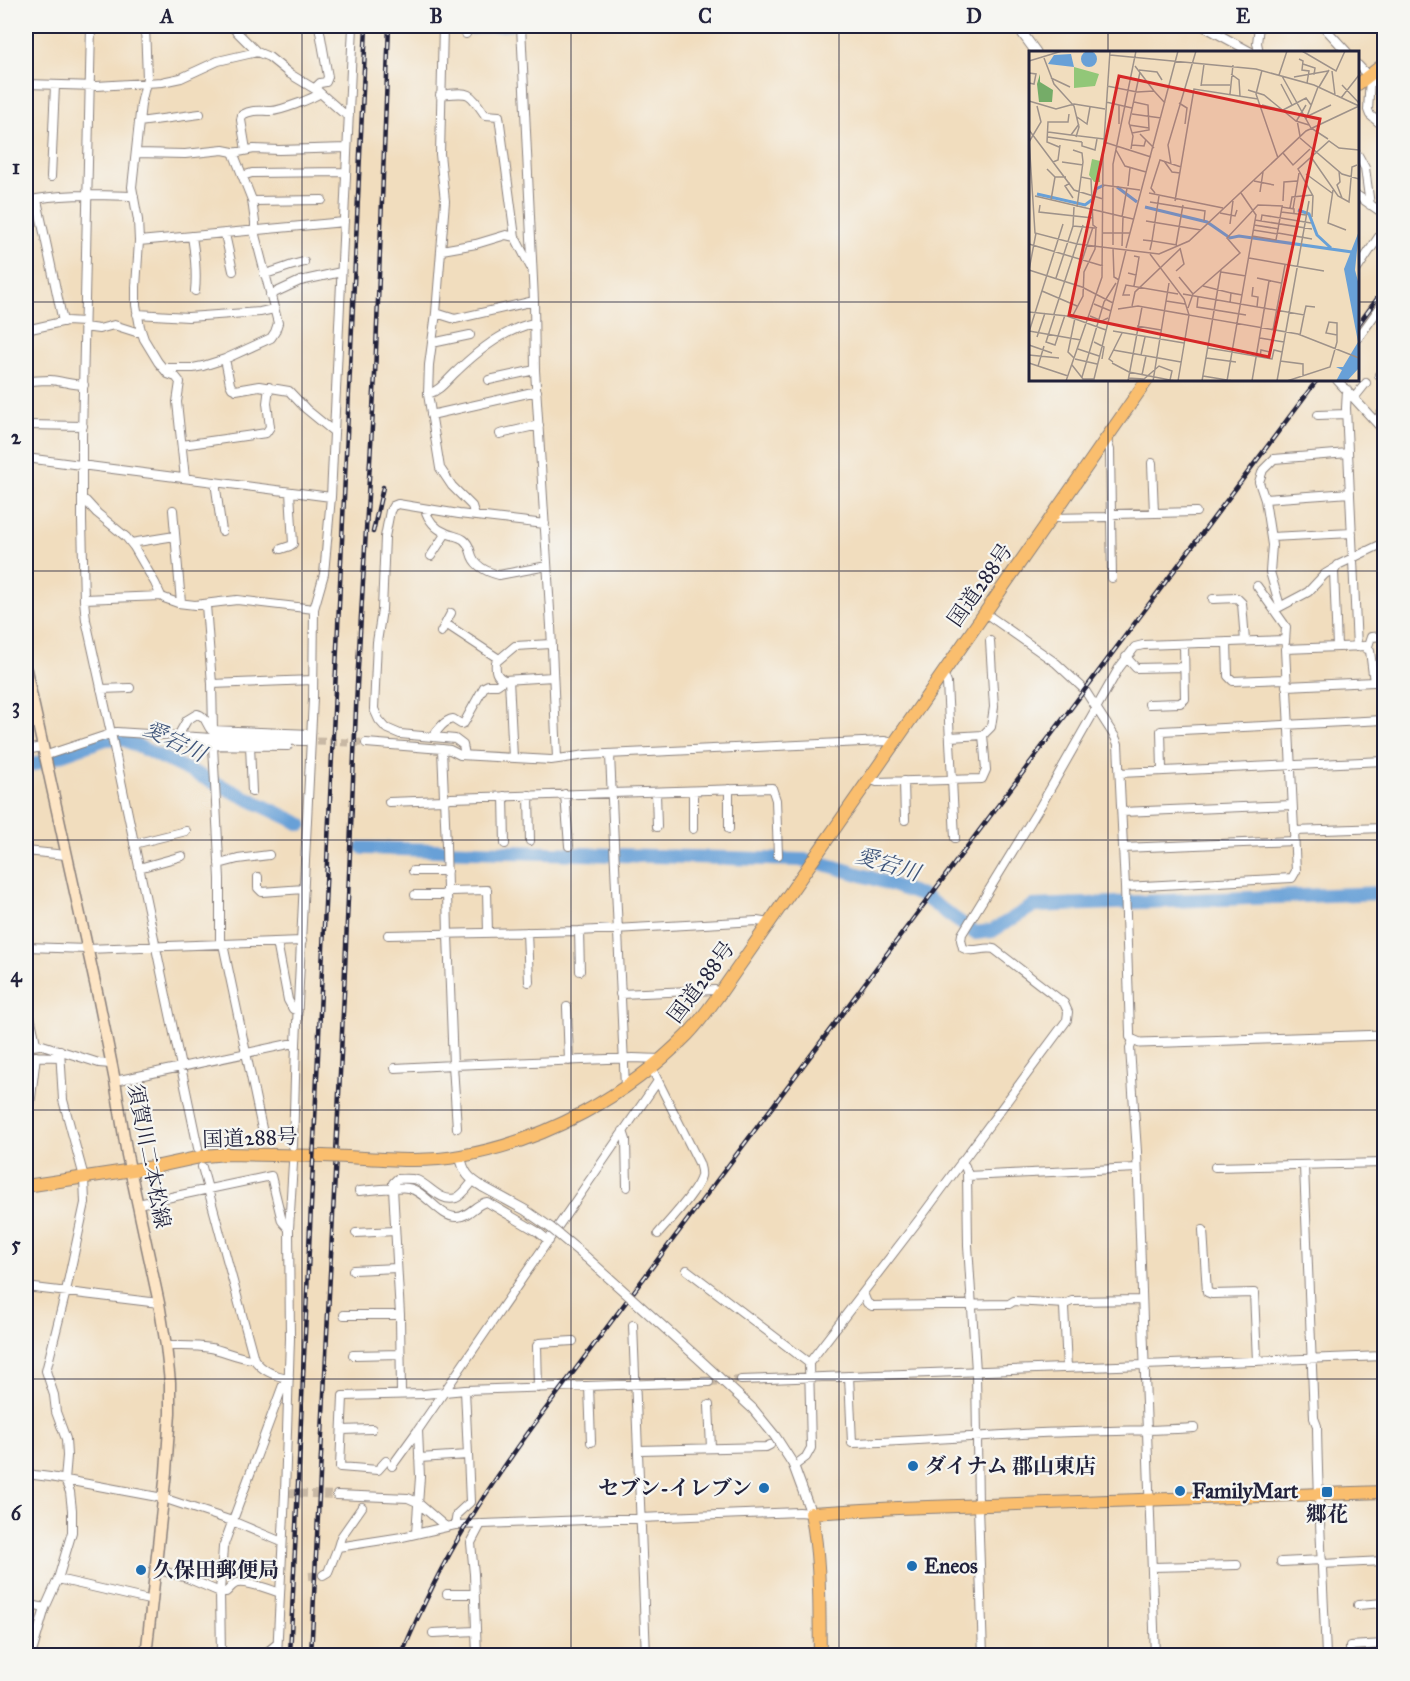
<svg xmlns="http://www.w3.org/2000/svg" width="1410" height="1681" viewBox="0 0 1410 1681" font-family="'IM FELL Great Primer','Noto Serif JP',serif">
<rect width="100%" height="100%" fill="#f6f6f2"/>
<filter id="ink" filterUnits="userSpaceOnUse"><feTurbulence type="fractalNoise" baseFrequency=".0167" numOctaves="2"/><feDisplacementMap in="SourceGraphic" scale="12" xChannelSelector="R" yChannelSelector="G"/><feConvolveMatrix kernelMatrix="1 2 1 2 8 2 1 2 1" color-interpolation-filters="sRGB"/></filter>
<filter id="wash" filterUnits="userSpaceOnUse"><feTurbulence type="fractalNoise" baseFrequency=".008" numOctaves="4" result="noise"/><feDisplacementMap in="SourceGraphic" scale="24" xChannelSelector="R" yChannelSelector="G"/><feGaussianBlur stdDeviation="1.35" result="paint"/><feColorMatrix in="noise" values="0 0 0 0 0 0 0 0 0 0 0 0 0 0 0 0 0 1.4 0 .05"/><feComposite in="paint" operator="in"/></filter>
<g filter="url(#wash)">
<rect width="100%" height="100%" fill="#f1ddbe"/>
<g fill="none" stroke-linecap="round" stroke-linejoin="round">
<path stroke="#68a0d7" stroke-width="2" d="M469,34L517,29"/>
<path stroke="#68a0d7" stroke-width="14" d="M26,767L106,739L121,738L301,824
M363,848L803,860L821,863L872,878L923,896L975,933L992,931L1033,906L1384,893"/>
</g>
</g>
<g filter="url(#ink)">
<g fill="none" stroke-linecap="round" stroke-linejoin="round">
<path stroke="#c8b8a4" stroke-width="8" stroke-dasharray="8 4" stroke-linecap="butt" d="M305,741L366,743
M709,1382L741,1380
M287,1493L337,1495
M309,1576L323,1575"/>
<g stroke="#8a807c" stroke-width="10">
<path id="minor" d="M91,26L82,437V521L84,600L86,620L111,733L198,1148
M145,26L147,78L141,104L132,187L138,220L139,241L136,287V305L140,327L144,339L158,362L168,374L176,377L180,382L177,402L185,478
M231,26L257,52
M443,26L440,154L445,201L436,313L429,365L428,394L440,468L452,486L472,506L475,516
M465,26L466,34
M521,26L534,301L535,370L551,626L557,758
M1203,26L1251,52
M1259,26L1257,43L1259,52
M1323,26L1347,52
M1358,65L1372,80L1384,86
M1370,78L1368,110L1370,115L1384,127
M26,84L97,86L162,82L181,78L218,61L257,52L269,57L290,74L318,91L342,112L349,116
M315,88L320,83L326,82L328,77L319,26
M440,95C470,92 468,90 485,115L499,116L515,237
M139,122L200,114
M246,150L241,120L242,115C253,109 260,111 270,111C278,112 314,98 320,93
M136,153L185,154L223,150L233,152L252,200L255,222V235L278,323L275,332L271,338L225,359L203,366L193,368H163
M233,153L254,149L279,150L347,148
M1358,155L1365,168L1370,205
M242,176L252,173L346,172
M51,177L55,85
M26,186L29,201
M1358,196L1384,214
M37,200L63,322
M26,201C61,193 98,195 134,196
M253,201L322,200
M225,234L233,271
M192,236C195,255 197,273 195,291
M139,241L344,222
M442,250L476,244L506,235L515,237L531,268
M1358,268L1384,229
M264,274C278,271 290,265 304,262
M270,295L300,281L341,272
M26,310L29,329
M436,313L455,319L534,301
M137,314L188,317L260,312L274,309
M84,327L99,329L114,325L136,332H141
M26,330L66,321L84,322
M1358,338L1384,302
M432,343L470,335
M225,359L230,384L232,388L236,390L259,386L289,391L306,409L334,432
M1379,375L1384,368
M489,380L535,370
M1337,380L1384,431
M26,381C34,381 42,380 50,380C62,381 72,385 84,385
M1347,390L1346,408L1357,647
M428,394C440,391 448,379 457,371C479,350 505,329 534,323
M1354,398L1366,383
M431,415L537,391
M1318,415L1346,414
M1376,421L1384,410
M26,425L83,426
M500,434L539,425
M1106,438L1110,450L1112,578
M182,445L266,433L270,427L267,403L269,387
M26,458L331,497
M1152,463L1154,513
M215,482L222,531
M1265,499L1350,493
M82,500L86,501L97,513L126,537L134,547L155,583L161,596L164,598L178,603L195,605L237,600L314,609
M425,509C428,520 436,529 446,533C452,536 459,536 464,540C469,544 469,547 471,553C474,566 487,572 499,575L547,566
M173,510L181,603
M1051,518L1107,517L1115,514L1196,512
M1271,537L1352,533
M131,543L175,536
M281,549L290,546L293,544L290,492
M431,556L446,533
M1257,586L1284,624L1286,627L1285,642
M84,599L161,596
M1213,599L1237,598L1242,603L1245,641
M206,605L212,684L213,730
M1280,606L1270,572L1272,545L1265,500L1259,482L1263,470L1274,459L1348,453
M1274,610L1308,592L1325,574L1335,568
M985,613L1056,663L1084,689L1115,737L1118,744L1125,887L1130,1032V1037L1133,1040L1130,1048L1137,1152L1155,1656
M446,624L499,659
M441,632L451,613
M1227,642L1228,676L1233,681L1286,679
M551,644L515,646L496,662C495,671 496,676 504,680L553,677
M1337,647L1334,571L1338,565L1384,543
M1367,649L1371,637L1384,636
M1126,657L1136,668L1184,667
M943,673L947,683L955,838
M509,680L513,758
M212,684L313,680
M1286,686L1374,682L1384,678
M101,689L130,688
M1149,704L1180,703L1185,699L1184,644
M178,736L187,720L197,714C206,716 206,724 211,730L311,734
M187,737L189,743L195,745L288,746
M433,737C437,730 445,720 453,719L461,724L464,723L484,687L488,685H497L504,680
M950,737L983,735L991,727L994,707L990,641
M366,743L442,749L450,750L460,755L551,760L586,755L884,741L894,743
M250,745L252,792
M213,746L220,879V944
M442,749L446,845L448,935L453,1065L633,1058L661,1059
M26,750L42,747
M465,755L463,745L455,739L400,734L386,728L379,720L374,709L377,642L382,610L385,537L390,511L393,506L398,504L459,514L545,524
M610,755L625,1087
M44,756L116,732L212,738L304,741
M1162,770L1161,731L1384,720
M1120,773L1384,761
M869,779L877,782L982,779L986,770L983,735
M904,781L905,820
M729,789V829
M693,791V829
M656,792L657,827
M565,794L569,846
M529,795L530,841
M504,796L505,844
M389,802L444,800L451,798L772,788L776,800L778,855
M1122,812L1292,805
M1294,831L1384,828
M134,844L186,831
M1123,848L1294,841
M26,851L66,855
M219,864L238,859L269,855
M139,868L182,856
M413,871H447
M258,877V888L262,892L304,889
M1125,887L1292,878L1296,871L1285,649L1365,646L1370,651L1374,682
M415,895H442L450,891L487,890L488,933
M579,931L580,971
M527,932L529,982
M388,935L579,931L757,921L769,923
M277,942L288,1000L293,1009L298,1011
M223,944L264,1138
M26,947L87,949L302,941
M620,994L715,990L721,992
M26,998L36,1043L99,1063L111,1064
M567,1007L569,1061
M26,1047L39,1045
M26,1056L60,1057
M651,1067L699,1163C700,1167 702,1171 701,1176C698,1191 669,1221 658,1234
M395,1068L453,1065L457,1128
M115,1081L289,1044H296
M623,1131L626,1140L627,1187
M26,1139L36,1056
M293,1146L296,1044L313,698L314,609L324,574L331,497L353,26
M961,1162L965,1166L967,1172L968,1245L976,1371L978,1506L983,1656
M1304,1166L1314,1418L1317,1426C1318,1503 1323,1579 1326,1656
M202,1167L254,1359C262,1371 274,1376 289,1378
M1215,1167L1384,1163
M967,1176L1137,1168
M473,1181C468,1187 463,1195 456,1198C441,1203 429,1185 417,1180C410,1178 404,1179 397,1179L393,1183V1188C398,1188 403,1187 408,1188C426,1191 440,1218 457,1217C469,1217 476,1203 487,1202L538,1232L549,1241
M359,1191L393,1188L400,1315
M138,1204L271,1176L282,1221L289,1229
M1203,1230L1207,1292L1212,1294L1254,1293L1257,1361
M356,1233L395,1231
M353,1270L397,1268
M687,1270L809,1363L811,1448L806,1457L794,1466
M26,1287L159,1303
M863,1293L867,1303L872,1306L1009,1304L1014,1301L1065,1304
M344,1315H400L401,1394
M633,1325L646,1656
M166,1346C181,1346 196,1345 211,1348C222,1350 244,1360 254,1359
M353,1355L401,1354
M809,1363L921,1217L1067,1020L1068,1012L1064,1003L994,949C983,946 973,954 963,948L961,940L962,934L1041,805L1119,668L1135,647L1143,645L1285,640
M1067,1368L1064,1307L1065,1304L1072,1301L1142,1300
M849,1376L852,1443C915,1441 978,1436 1041,1433C1092,1431 1143,1431 1194,1428
M741,1380L1384,1356
M589,1386L591,1442
M538,1388L537,1346L539,1343L573,1341
M709,1405L711,1448
M342,1430L372,1429
M639,1450L766,1447L770,1445
M419,1458L468,1455L465,1390
M386,1461L378,1470L340,1467L343,1396L424,1394L465,1390L709,1382
M392,1466L418,1430
M26,1474L50,1477L163,1498L232,1521L282,1542
M337,1495L408,1498L417,1502L446,1527
M455,1525L457,1514L470,1502L468,1455
M416,1533L420,1477L418,1430L658,1081
M338,1547L341,1537L362,1507
M1281,1562L1322,1560
M1322,1564L1384,1561
M1152,1567L1237,1565
M156,1569L187,1578L220,1592H226C230,1589 232,1584 237,1583C248,1581 269,1589 280,1593
M323,1575L328,1572L338,1547L402,1537L455,1525L799,1512L811,1513
M58,1579L153,1601
M447,1594H475
M26,1604L45,1608
M1358,1605L1384,1603
M433,1633L476,1631
M31,1656L45,1608L58,1579L72,1532V1510L70,1492L65,1480L67,1456L66,1439L56,1412L54,1395L46,1371L66,1291L85,1203L84,1177L63,1100L60,1050
M221,1656L220,1592L223,1547L283,1385L289,1378
M262,1656L277,1644
M277,1656L285,1493L290,1338L289,1229L293,1163
M477,1656L474,1574L471,1543L481,1524
M554,1656L646,1653
M1350,1656V1646L1384,1644"/>
</g>
<g stroke="#8a807c" stroke-width="11">
<path id="tertiary" d="M1017,26L1036,52
M1384,1035V1068
M1133,1040L1140,1043L1384,1035
M460,1156C464,1173 468,1178 483,1187
M793,1464L811,1513"/>
</g>
<g stroke="#8a807c" stroke-width="13">
<path id="secondary" d="M26,670L99,1001L115,1081L127,1155L159,1303L166,1346L170,1382V1413L166,1472L146,1656"/>
</g>
<g stroke="#8a807c" stroke-width="14">
<path id="primary" d="M820,1656C819,1609 821,1559 811,1513L898,1508L1384,1492"/>
</g>
<g stroke="#8a807c" stroke-width="14">
<path id="trunk" d="M1358,84L1384,64
M348,1157C385,1159 424,1163 461,1156C546,1141 627,1096 687,1035C700,1022 710,1007 721,992L1147,380
M26,1186L159,1166L205,1156L226,1154L322,1156"/>
</g>
<use href="#minor" stroke="#fff" stroke-width="8"/>
<use href="#tertiary" stroke="#fff" stroke-width="9"/>
<use href="#secondary" stroke="#fde5c5" stroke-width="10"/>
<use href="#primary" stroke="#fabe6e" stroke-width="12"/>
<use href="#trunk" stroke="#fabe6e" stroke-width="12"/>
<g stroke="#22223b" stroke-width="4.5">
<path id="rail" d="M1358,325L1384,289
M373,532L383,487
M290,1656L366,26
M311,1656L344,993L357,685L375,375L389,26
M401,1656C420,1611 441,1566 467,1524C488,1489 512,1455 536,1422L1317,380"/>
</g>
<use href="#rail" stroke="#f6f6f2" stroke-width="2" stroke-dasharray="7" stroke-linecap="butt"/>
<g stroke="#8a807c" stroke-width="11" stroke-linecap="butt">
<path id="tertiary-bridge" d="M483,1187L525,1210L551,1228L587,1258L698,1358L753,1409L775,1436L793,1464"/>
</g>
<g stroke="#8a807c" stroke-width="14" stroke-linecap="butt">
<path id="trunk-bridge" d="M322,1156L348,1157"/>
</g>
<use href="#tertiary-bridge" stroke="#fff" stroke-width="9"/>
<use href="#trunk-bridge" stroke="#fabe6e" stroke-width="12"/>
</g>
</g>
<path fill="none" stroke="#22223b" stroke-width="1.5" stroke-opacity="0.55" d="M302,26V1656M571,26V1656M839,26V1656M1108,26V52M26,302H1030M1358,302H1384M1108,380V1656M26,571H1384M26,840H1384M26,1110H1384M26,1379H1384"/>
<g fill="#1f6fb2" stroke="#f6f6f2" stroke-width="2">
<circle cx="913" cy="1466" r="6"/>
<circle cx="764" cy="1488" r="6"/>
<circle cx="1180" cy="1491" r="6"/>
<rect x="1321" y="1486" width="12" height="12" rx="3"/>
<circle cx="912" cy="1566" r="6"/>
<circle cx="141" cy="1570" r="6"/>
</g>
<g text-anchor="middle" dominant-baseline="central" stroke-width="4.5" stroke-linejoin="round" paint-order="stroke">
<g font-size="21" fill="#22223b" stroke="#f6f6f2">
<text transform="translate(980 585) rotate(-55)">国道288号</text>
<text transform="translate(701 982) rotate(-53)">国道288号</text>
<text transform="translate(250 1138) rotate(-2)">国道288号</text>
<text transform="translate(149 1156) rotate(79)">須賀川二本松線</text>
</g>
<g font-size="21" font-weight="bold" fill="#22223b" stroke="#f6f6f2" text-anchor="start">
<text x="925" y="1466">ダイナム 郡山東店</text>
<text x="752" y="1488" text-anchor="end">セブン-イレブン</text>
<text x="1192" y="1491">FamilyMart</text>
<text x="1327" y="1514" text-anchor="middle">郷花</text>
<text x="924" y="1566">Eneos</text>
<text x="153" y="1570">久保田郵便局</text>
</g>
<g font-size="22" font-style="italic" fill="#3e5479" stroke="#f6f6f2">
<text transform="translate(175 741) rotate(26)">愛宕川</text>
<text transform="translate(888 864) rotate(17)">愛宕川</text>
</g>
</g>
<g transform="translate(1029 51)">
<rect width="330" height="330" fill="#f1ddbe"/>
<path d="M45,16L70,23L66,35L45,37ZM63,108L71,110V131H65L60,124Z" fill="#92c778"/>
<path d="M11,23V31L24,39L23,51H10L8,33Z" fill="#75ac68"/>
<path d="M52 8a8 8 0 1 1 16 0a8 8 0 1 1-16 0ZM42,3L45,16L19,13L25,4ZM330,180L326,219L330,234V317L318,330H307L313,319L307,316H314L329,291L315,218Z" fill="#68a0d7"/>
<path fill="none" stroke="#68a0d7" stroke-width="3" d="M88,136L108,151M8,143L56,154L64,148L67,138L75,134M116,156L178,171L201,187L210,185L323,201M269,159L280,163L288,184L302,197"/>
<path fill="none" stroke="#9e928a" stroke-width="1.5" d="M273,0L307,20L316,0M81,4L227,18L285,34L330,55M15,7L25,33L45,55L50,76L47,86M270,8L274,10L273,19L280,20L278,32M0,10L33,0M274,13L286,17L285,24M106,15L125,40M110,19L128,21L133,29M233,19L227,43L249,107M303,20L306,44M0,22L7,23L5,33L0,32M202,23L210,29L211,45M250,24L258,0M253,25L282,77L299,88M265,26L299,20M22,27L41,36M252,33L263,54M172,34H201M313,34L330,52M78,35L108,41L125,40L136,52M172,35L175,13M290,36L300,19M219,39L235,44L267,70L280,74M201,43L204,14M312,47L330,24M0,50L27,58L45,53L76,58M77,51L103,57M150,52L158,57L156,73M90,54V73M233,54L253,59M254,59L277,47L282,54M103,63L132,67M279,65L302,54M48,66L58,73L61,56M277,68L289,36M50,73L42,84L75,88M100,74L120,77M0,79L45,139L74,148M19,81L42,84M103,82L120,79L119,54L105,51M111,83L125,97M271,85L268,69L277,54M19,86L53,91M271,87L313,123L330,128M0,88L6,182L48,193L130,203L160,190L277,80L330,55M0,91L12,71L8,55M53,91V95L66,99L68,88M75,91L122,106M103,94L115,95L117,88M30,96L18,91L19,71H39L40,63M102,98L104,85L100,72L111,21M44,99L53,102L54,111L48,156M87,99L96,115L117,121M254,102L264,114L281,98M282,106L309,145L320,151L323,116L328,114M135,110L143,121L151,122M24,111L29,109L31,94M33,111L54,114M142,113L139,94L167,0M18,118L26,126H37M310,120L311,131L308,134L313,147M277,123L303,142M52,126L62,128L64,174L68,177M225,130L245,134M41,132L36,135L44,147M74,134L111,139M99,135L101,117M304,139L299,172L317,179M231,141L234,121M120,142L194,157M126,142L122,137L131,109L152,116M6,145L104,168M130,145L123,190L148,194M22,149L26,126M146,150L165,38L229,48M254,150L255,131L268,130M121,151L176,160L175,170M11,154L10,161L64,167M261,157L263,146L283,144M264,158L270,122M252,161L277,164M191,162L206,165L208,159M93,166L98,137M283,166L284,145L269,118L300,90L310,97L330,99M226,169L283,178M117,170L172,179M232,170L233,164L282,172M201,173L204,150M225,174L250,178M44,175L66,177M224,179L249,183M74,182H101M249,182L283,188M223,185L247,189L253,156L265,158V163M114,189L123,190L121,199M0,193L74,215M84,194V113L107,0M147,194L154,154M93,195L94,166M84,197L85,226L90,229M97,197L149,0M105,205L110,206L107,224M220,207L295,220M0,219L53,236L84,252M0,219L7,182M50,219L64,176M147,220L155,213L151,197M192,221L217,225M99,222L107,224L105,235M150,226L164,243L159,257M27,227L44,175L45,156M228,227L252,232M174,235L202,242M224,236L223,245L229,246L228,256M13,240L48,255M154,243L275,264L277,255L286,256M164,243L211,202L198,187L229,154L254,155M101,244H94L97,234L149,243M169,246L168,256L217,264M137,250L156,253M201,252L202,242L213,244M65,253L82,260M103,255L106,241L151,198M89,258L109,255L160,264L155,248L121,203M0,261L38,265L77,279M25,263L54,174M26,263L17,291L26,294L36,264M61,265L73,270L79,267M43,266L54,245L55,221L66,198L67,176M108,275L132,279M244,279L256,214M0,280L52,289M84,280L155,292M0,281L34,173M271,284L275,264M8,286L16,262M231,287L255,291M65,291L75,296L73,308M0,294L23,302M179,297L203,301L227,164L212,142M49,298L70,305M84,299L152,311M0,304L30,307M112,304L116,286M231,306L232,299L241,301L239,307M45,307L39,301L46,267M177,307L207,311M46,308L68,313M251,310L274,313V325M84,311L80,308L93,282M0,312L39,325M83,312L100,321L146,330M43,314L54,328H65L97,199M9,315L15,295M113,324L117,305M174,325L204,330M53,326L75,251L87,232M99,327L115,328L130,315L143,320L141,329M37,330L73,226L74,105L81,0M99,330L113,256M124,330L140,232M149,330L160,264L269,283L330,307M173,330L192,219M198,330L203,301L243,308L245,299L253,301M223,330L240,230M248,330L280,150M258,330L301,316L308,291V272L300,271L297,282L308,284"/>
<path fill="#d62828" fill-opacity="0.15" stroke="#d62828" stroke-width="3" d="M90,25L291,68L240,306L40,264Z"/>
<rect width="330" height="330" fill="none" stroke="#22223b" stroke-width="3"/>
</g>
<rect width="1410" height="1681" fill="none" stroke="#f6f6f2" stroke-width="66"/>
<rect x="33" y="33" width="1344" height="1615" fill="none" stroke="#22223b" stroke-width="2"/>
<g font-size="20" text-anchor="middle" font-weight="bold" fill="#22223b">
<text x="167" y="23">A</text>
<text x="436" y="23">B</text>
<text x="705" y="23">C</text>
<text x="974" y="23">D</text>
<text x="1243" y="23">E</text>
<text x="16" y="174">1</text>
<text x="16" y="444">2</text>
<text x="16" y="713">3</text>
<text x="16" y="982">4</text>
<text x="16" y="1251">5</text>
<text x="16" y="1520">6</text>
</g>
</svg>
